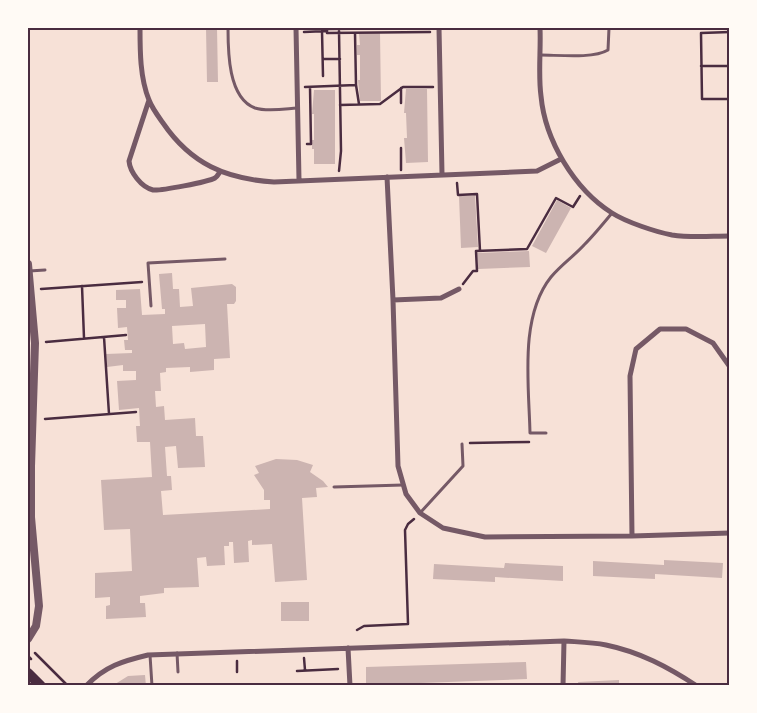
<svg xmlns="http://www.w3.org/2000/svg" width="757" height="713" viewBox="0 0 757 713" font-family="'PT Sans Narrow',sans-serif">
<rect width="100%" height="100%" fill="#f7e1d7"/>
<path fill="#ccb4b1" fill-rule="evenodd" d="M206,28H217L218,82H207Z
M359,33H380L381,101H360L358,80H360V55H357V45H360Z
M406,89H427L428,162L406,163L404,138H407L406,113H404Z
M314,90H335V164H314V149H312V140H314V114H312Z
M475,195L478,247L461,248L459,196Z
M557,200L571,208L546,253L532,246Z
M529,251L530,267L478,269L477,253Z
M172,273L173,289H179L180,307L193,306L191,288L232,284L236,287V301L234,304H227L230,358L214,359V370L190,372V367L166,368V372L160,373L161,391H155L156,407L164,406L165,420L195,418L196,436H203L205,467L178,468L176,446L165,447L167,476H171L172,490L161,491L163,515L270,509V500H264V490L254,475L259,473L255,466L276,459L297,460L313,465L310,472L323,481L328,487L316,488L317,497L302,498L307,580L275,582L272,544L252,545V540L248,541L249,562L234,563L233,542H229V546H224L225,565L207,566L206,557L197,558L199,587L164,588V593L140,596V603H145L146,617L106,619V606L110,605V597L95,598V573L132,571L130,529L104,530L101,480L152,477L150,442H137L136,426H140L139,408L119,410L117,381L136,380V371H123V365L107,367L106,354L132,353V350H125L124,340H128L127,327L118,328L117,308H126V300H116V290L140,289L142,315L165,314V309H162L159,274ZM205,324L206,347L185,349L184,343L173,344L172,326Z
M664,560L723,563L722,578L655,574V579L593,576V561L664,565Z
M505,563L563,566V581L495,577V582L433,579L434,564L504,568Z
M281,602H309V621H281Z
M526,662L527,679L366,685V667Z
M145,675L146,686H112L128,676Z
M619,680V686H579L578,682Z"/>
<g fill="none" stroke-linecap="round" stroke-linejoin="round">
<path stroke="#4a2c40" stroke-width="2.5" d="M322,31L323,76
M304,32L327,31
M430,32L327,33V29L432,28
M730,32L701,33L702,99H730
M355,33L356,85L359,104
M324,59H340
M701,66H730
M305,87L356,85
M401,103V88
M340,105L380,104L403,87H433
M307,144H311L310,87
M401,148V170
M339,171L341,151L339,31
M457,183L458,195L477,194L480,251
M463,284L473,271H477L476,251L527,249L556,198L573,207L580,196
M82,286L84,338
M41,289L142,282
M104,337L109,414
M46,342L126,335
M45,419L136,412
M470,443L529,442
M357,630L364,626L408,624L405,530L408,524L414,519
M35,653L68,686
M29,657L31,659
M304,658L305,670
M237,661V672
M297,671L338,669"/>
<path stroke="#755966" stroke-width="3" d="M228,28C228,51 228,98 255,108C267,112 284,109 297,108
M541,55C558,55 593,59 608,50L609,28
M29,271L45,270
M151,306L148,263L225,259
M546,433H530C529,385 519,317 551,277C561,265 574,256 584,245C594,235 603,224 612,213
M334,487L403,485
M420,513L463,466L462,444
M729,534L730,549
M177,653L178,672
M150,655L152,686"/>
<path stroke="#755966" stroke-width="5" d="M140,28C140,51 140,78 149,100C152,108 158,116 163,123C191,164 226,179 274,182L537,171L561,159
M296,28L299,180
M439,28L442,174
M540,28C541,50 538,74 541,96C545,140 574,189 612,213C626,222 656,232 672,235C691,238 711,236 730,236
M149,100L129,161C130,172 141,187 153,190C160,191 208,182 215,178C218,176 218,174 220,172
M387,177L393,300L398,466L406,494L420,513L443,528L485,537L632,536L730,533
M393,300L441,298L459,289
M632,536L630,376L636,349L660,329H686L713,343L730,367
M348,648L350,686
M86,686C105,666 123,661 148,655L564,641C578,642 592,642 606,645C640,652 668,667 697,686
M563,686L564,641"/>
<path stroke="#755966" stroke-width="8" d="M28,264L35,343L31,466V517L39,606L36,626L28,639"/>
<path stroke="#4a2c40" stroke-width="10" d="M28,673L41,686"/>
</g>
<rect width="757" height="713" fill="none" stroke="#fffaf5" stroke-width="58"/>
<rect x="29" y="29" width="699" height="655" fill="none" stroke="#4a2c40" stroke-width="2"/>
</svg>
